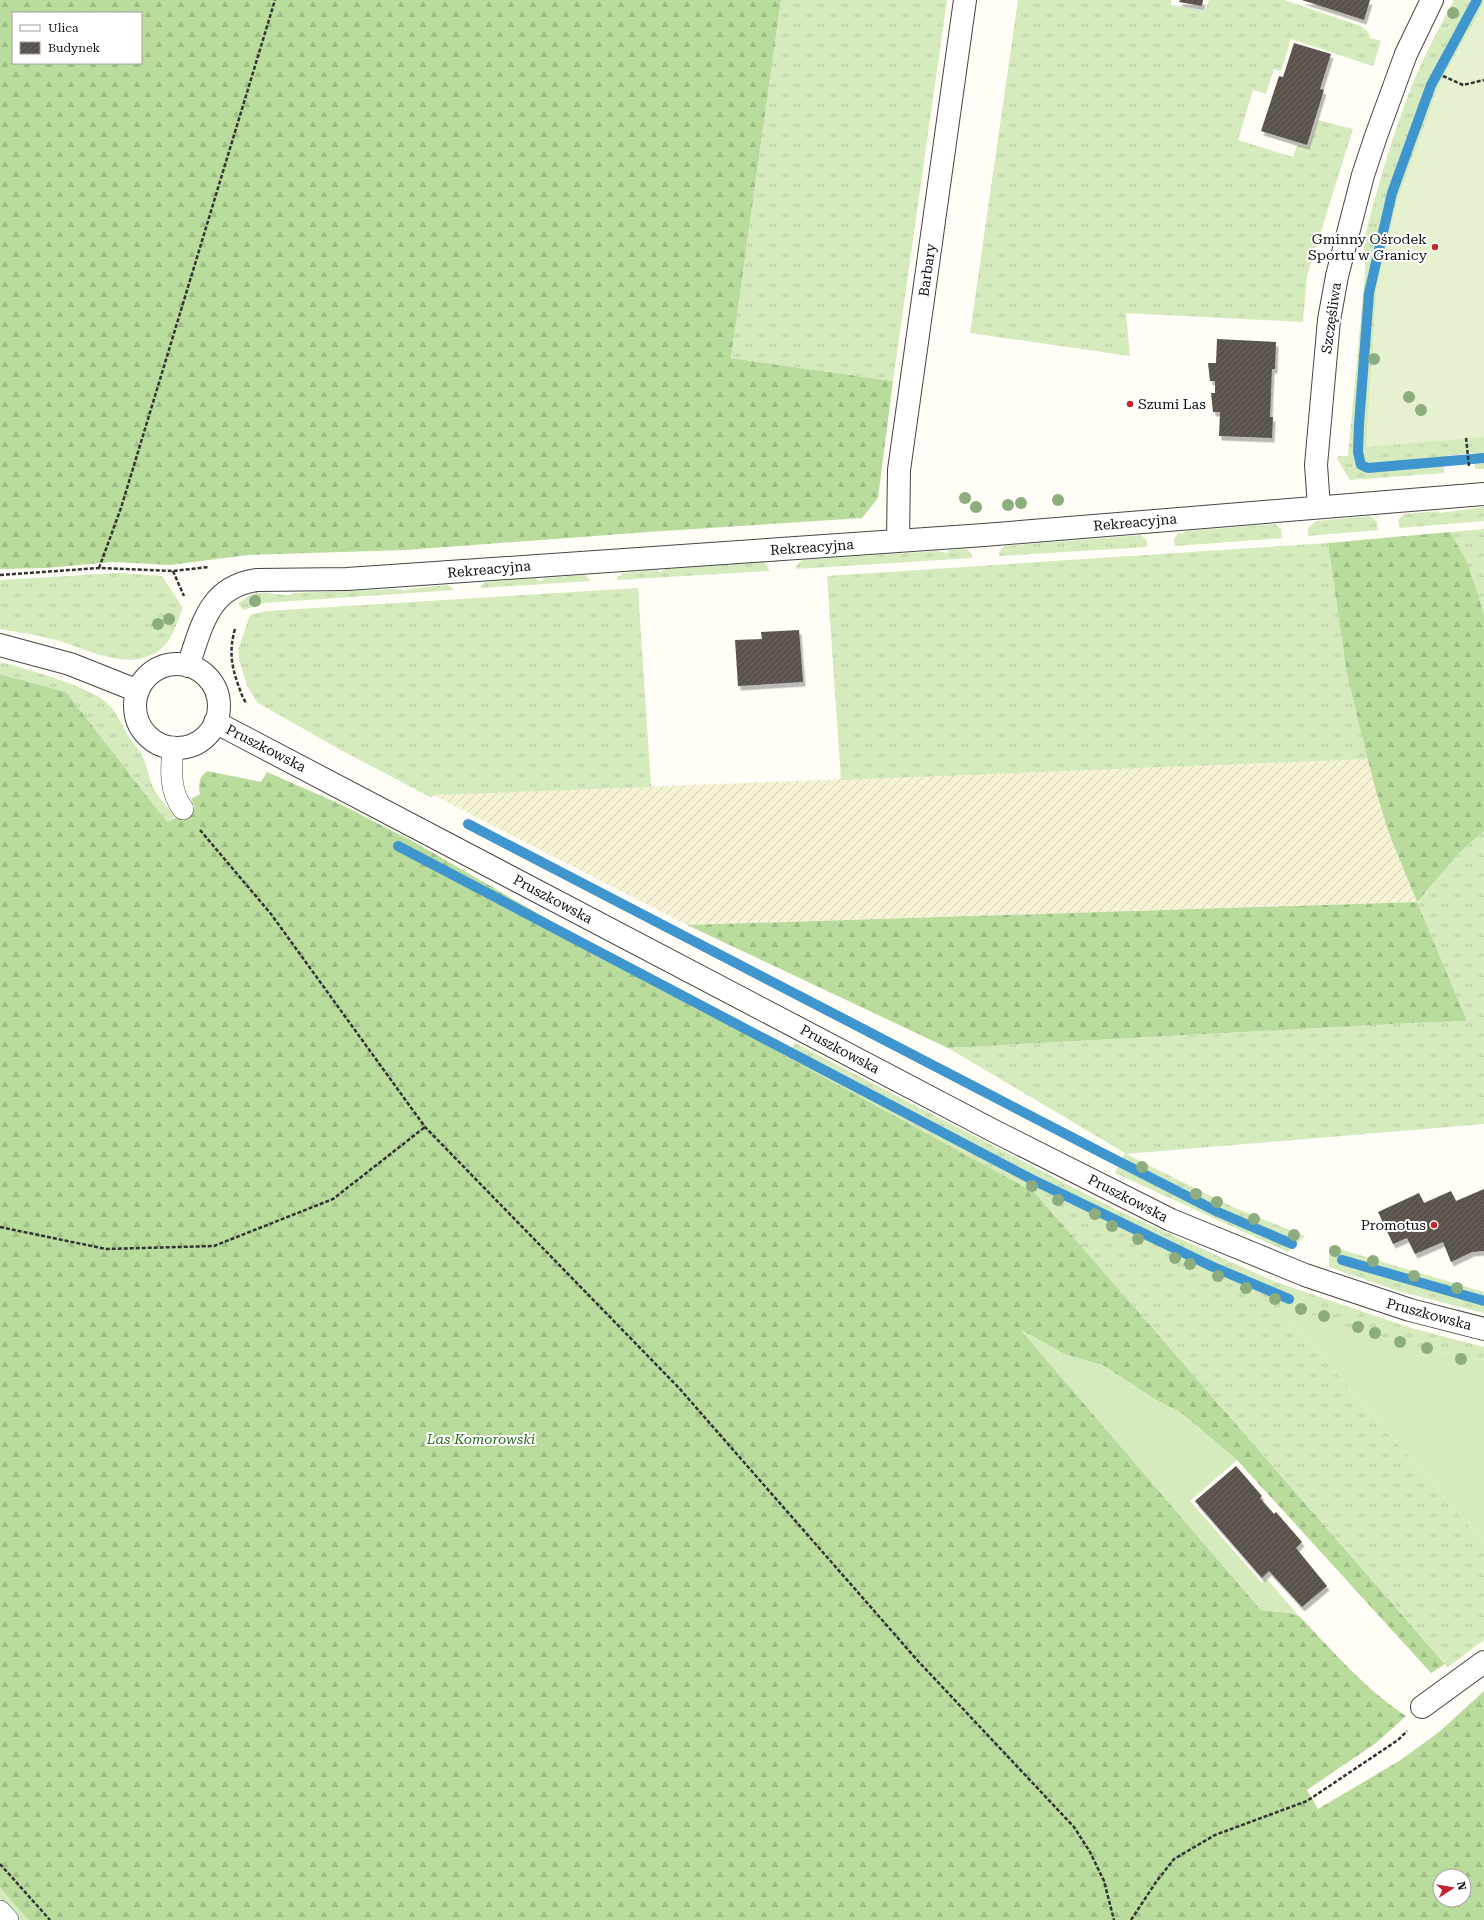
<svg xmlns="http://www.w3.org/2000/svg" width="1484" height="1920" viewBox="0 0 1484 1920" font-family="'Roboto Serif',serif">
<defs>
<pattern id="farmland-furrows" width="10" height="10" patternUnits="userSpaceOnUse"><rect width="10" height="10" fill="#f6f3d4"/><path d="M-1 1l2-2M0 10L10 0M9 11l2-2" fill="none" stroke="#d2cfb5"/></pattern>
<pattern id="grass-tufts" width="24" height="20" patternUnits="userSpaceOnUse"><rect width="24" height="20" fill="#d5ebbd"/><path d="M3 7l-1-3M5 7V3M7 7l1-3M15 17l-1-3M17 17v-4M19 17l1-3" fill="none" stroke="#b6c8a1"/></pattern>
<pattern id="forest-firs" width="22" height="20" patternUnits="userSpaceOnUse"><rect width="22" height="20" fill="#b9dc9c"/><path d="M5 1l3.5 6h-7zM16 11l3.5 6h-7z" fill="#9ebc85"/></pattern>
<pattern id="building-hatch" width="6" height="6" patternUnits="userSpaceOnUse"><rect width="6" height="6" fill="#5a524d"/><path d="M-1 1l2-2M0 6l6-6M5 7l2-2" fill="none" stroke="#6d6662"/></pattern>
<filter id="shadow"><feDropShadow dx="2.5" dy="4.5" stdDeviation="0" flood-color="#0004"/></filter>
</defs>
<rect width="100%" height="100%" fill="#fffdf5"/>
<path fill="url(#farmland-furrows)" d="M1368,759L1388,831L1417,902L687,925L433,795Z"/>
<path fill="url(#grass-tufts)" d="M781,0H947L893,381L731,358Z
M1018,0H1171V5L1205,11L1209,0H1284L1361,26L1368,32L1370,38L1381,41L1373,66L1291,39L1281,71L1274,69L1266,94L1253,90L1238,140L1293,157L1297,145L1309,148L1318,120L1353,129L1307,276L1303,322L1126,313L1130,356L970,333Z
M1454,0H1484V469H1475L1474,453L1444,456V473L1350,480L1337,459L1338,456H1348L1365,273V253L1363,243C1377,190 1392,136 1412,85C1424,56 1439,28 1454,0Z
M1484,507V521L1400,528L1398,520L1404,514L1438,511L1440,513Z
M1371,516L1377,522L1378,530L1308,536V528L1316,521Z
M1275,524L1281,529L1282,538L1175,546L1174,539L1179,532L1181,534L1186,531Z
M1484,529V614L1450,532Z
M1141,535L1147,541V547L999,556V553L1004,546Z
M1328,543L1347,675L1368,759L841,780L827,576Z
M966,549L972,554V558L797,569L796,566L802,560L937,551L947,553L949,550Z
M764,562L770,571L618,580L617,578L623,573L658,570L660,572L666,569Z
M118,573L162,576L183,608C178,620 174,634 166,644C138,674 98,654 66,643C45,636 22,633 0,629V580Z
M585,575L591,581L480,588L485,582L536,578L539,581H542L544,578Z
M448,585L454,590L264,603L244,610L238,604C257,586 268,595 290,595L293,593L398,589L405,591L408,589Z
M638,588L651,787L433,795L432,798L339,749L258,703L248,688L239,660L238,650L249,618L250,615L266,611Z
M0,662C25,668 90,687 107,703C119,714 121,726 130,738C133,743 138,748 141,753C147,764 148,776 153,787C158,798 168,807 175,816L167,822L66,692L0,674Z
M1484,831V1124L1126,1154L1235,1208L1305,1236L1288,1252L1115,1173L1125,1153L948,1048L1412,1023L1467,1021L1417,902L1461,851Z
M795,1043L1115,1209L1273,1281L1411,1328L1484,1347V1360L1433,1351V1353L1286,1315L1484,1543V1640L1448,1667L1034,1192L787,1057Z
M1329,1246L1484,1292V1313L1398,1291L1329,1267Z"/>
<path fill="url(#forest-firs)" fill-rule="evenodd" d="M0,0H781L731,358L893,381L878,498L862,518L648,532L406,550L248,555L170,565L112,562L47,568L0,569ZM13,13H141V63H13Z
M1450,532L1467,562L1484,614V831L1461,851L1417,902L1467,1021L1412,1023L948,1048L687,925L1417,902L1388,831L1374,784L1347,675L1328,543Z
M0,674L66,692L167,822L195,807L191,799L200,794C198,785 199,777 207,771L261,782L267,772L340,804L414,842L787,1057L1034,1192L1445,1664L1431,1673L1237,1460L1180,1412L1156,1400L1104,1366L1064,1354L1021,1330L1261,1610L1290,1613L1299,1616C1333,1651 1365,1689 1406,1716L1376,1743L1307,1790L1318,1809L1399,1761L1424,1743L1439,1732L1484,1691V1920H28L0,1888ZM1440,1876H1464V1900H1440Z"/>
<path fill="#d5ebbd" d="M1289,1307L1384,1339L1432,1352L1433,1351L1484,1360V1543L1286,1315Z
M1020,1329L1064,1354L1104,1366L1156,1400L1180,1412L1237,1460L1190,1501L1262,1583L1267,1579L1299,1616L1290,1613L1261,1610Z
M0,1888L28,1920H0Z"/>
<path fill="#e6f2cf" d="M1484,4V437L1366,447L1376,292L1397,201L1440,82Z"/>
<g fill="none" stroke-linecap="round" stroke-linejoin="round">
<path stroke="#3f96cf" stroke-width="10" d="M1477,0L1431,85L1392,193L1369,293L1359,424L1358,452L1361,465L1368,468L1484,458
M468,824L1106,1155L1218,1212L1292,1244
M398,846L1031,1179L1211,1266L1289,1299
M1342,1260L1484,1301"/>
</g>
<path fill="url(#building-hatch)" filter="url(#shadow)" d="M1180,0H1203L1202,6L1179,2Z
M1302,0H1370L1364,20Z
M1294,43L1331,54L1320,89L1324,90L1307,145L1261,131L1279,76L1283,77Z
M1217,339L1276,342L1275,369H1272L1270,417H1273L1272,438L1219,436L1220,412H1213L1211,393H1215V381H1210L1208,363H1216Z
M799,630L803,682L738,686L735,640L762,639L761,632Z
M1484,1189V1251L1472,1252L1451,1262L1443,1242L1415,1254L1407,1238L1393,1244L1378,1212L1419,1193L1424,1203L1451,1191L1456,1201Z
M1236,1466L1262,1496L1260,1498L1274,1514L1276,1512L1302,1542L1296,1548L1327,1586L1302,1607L1269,1571L1262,1578L1195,1501Z"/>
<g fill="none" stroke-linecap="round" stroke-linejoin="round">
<g stroke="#444" stroke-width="22">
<path id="service" d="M173,747C171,769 169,791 183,809
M0,1911L8,1920"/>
</g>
<g stroke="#444" stroke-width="24">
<path id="minor" d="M1319,507L1316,465L1329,320L1337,276L1363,175L1376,136L1406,54L1432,0
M898,541L899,470L965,0
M188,666C202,626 208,587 257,580L347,579L435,573L984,535L1484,494
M1422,1707L1484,1662"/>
</g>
<g stroke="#444" stroke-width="24">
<path id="tertiary" d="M0,645L70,664L138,691
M135 706a42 42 0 1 1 84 0a42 42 0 1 1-84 0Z
M215,722L994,1131L1171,1220L1305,1275L1410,1310L1484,1329"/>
</g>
<path stroke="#333" stroke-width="2.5" stroke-dasharray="4 2" stroke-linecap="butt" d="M1443,76L1463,85L1484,80
M1466,438L1469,466
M99,568L121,508L275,0
M173,571L184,596
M0,575L99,568L173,571L209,567
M235,629C229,650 231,666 239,687C241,693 243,699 247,704
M200,830L271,914L425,1127L679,1388L918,1661L1074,1827L1090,1852L1104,1881L1114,1920
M0,1227L106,1249L214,1246L333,1199L425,1127
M0,1864L50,1920
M1131,1920L1156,1882L1174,1859L1215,1835L1307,1801L1398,1740L1407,1731"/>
<use href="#service" stroke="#fff" stroke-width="21"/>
<use href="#minor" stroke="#fff" stroke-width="22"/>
<use href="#tertiary" stroke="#fff" stroke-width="22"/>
</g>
<g fill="#8dad7f">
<circle cx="1453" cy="13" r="6"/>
<circle cx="1374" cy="359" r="6"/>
<circle cx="1409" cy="397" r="6"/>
<circle cx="1421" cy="410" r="6"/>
<circle cx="965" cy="498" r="6"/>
<circle cx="1058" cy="500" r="6"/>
<circle cx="1021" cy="503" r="6"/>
<circle cx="1008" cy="505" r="6"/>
<circle cx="976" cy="507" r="6"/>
<circle cx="255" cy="601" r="6"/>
<circle cx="169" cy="619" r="6"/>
<circle cx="158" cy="624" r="6"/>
<circle cx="1142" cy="1167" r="6"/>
<circle cx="1032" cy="1186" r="6"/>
<circle cx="1196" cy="1194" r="6"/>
<circle cx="1058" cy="1200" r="6"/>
<circle cx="1217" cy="1202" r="6"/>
<circle cx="1095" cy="1214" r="6"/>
<circle cx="1254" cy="1219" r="6"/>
<circle cx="1112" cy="1226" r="6"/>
<circle cx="1294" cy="1235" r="6"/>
<circle cx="1138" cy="1239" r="6"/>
<circle cx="1335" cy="1251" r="6"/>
<circle cx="1175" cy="1258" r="6"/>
<circle cx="1373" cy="1261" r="6"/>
<circle cx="1190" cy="1264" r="6"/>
<circle cx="1218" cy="1276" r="6"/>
<circle cx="1414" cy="1276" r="6"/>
<circle cx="1246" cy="1288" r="6"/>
<circle cx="1457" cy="1288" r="6"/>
<circle cx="1275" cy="1299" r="6"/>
<circle cx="1301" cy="1309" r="6"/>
<circle cx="1324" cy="1316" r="6"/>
<circle cx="1358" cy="1327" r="6"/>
<circle cx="1375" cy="1333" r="6"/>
<circle cx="1400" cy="1342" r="6"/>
<circle cx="1427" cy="1348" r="6"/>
<circle cx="1461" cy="1359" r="6"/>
</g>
<g fill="#c4262e" stroke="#fff" stroke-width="1.5">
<circle cx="1435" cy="247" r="4"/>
<circle cx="1130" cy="404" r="4"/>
<circle cx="1434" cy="1225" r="4"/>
</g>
<g text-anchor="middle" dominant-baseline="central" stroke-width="4" stroke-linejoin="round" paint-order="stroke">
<g font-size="14" fill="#111" stroke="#fff" text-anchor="end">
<text x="1427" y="239">Gminny Ośrodek<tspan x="1427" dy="16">Sportu w Granicy</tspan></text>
<text x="1138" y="404" text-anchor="start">Szumi Las</text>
<text x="1426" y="1225">Promotus</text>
</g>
<g font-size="14" fill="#111" stroke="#fff">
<text transform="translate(927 270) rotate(-82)">Barbary</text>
<text transform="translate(1331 318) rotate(-82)">Szczęśliwa</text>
<text transform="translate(1135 522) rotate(-5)">Rekreacyjna</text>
<text transform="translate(812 547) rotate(-4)">Rekreacyjna</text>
<text transform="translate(489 569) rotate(-5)">Rekreacyjna</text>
<text transform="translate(266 748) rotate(27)">Pruszkowska</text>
<text transform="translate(553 899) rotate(28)">Pruszkowska</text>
<text transform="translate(840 1049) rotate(28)">Pruszkowska</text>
<text transform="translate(1128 1198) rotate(27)">Pruszkowska</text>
<text transform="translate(1429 1314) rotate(15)">Pruszkowska</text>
</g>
<g font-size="14" font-style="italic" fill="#2f6b1f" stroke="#fff">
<text x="481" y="1439">Las Komorowski</text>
</g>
</g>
<rect x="12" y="12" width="130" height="52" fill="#ffffff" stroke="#a0a0a0"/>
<rect x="20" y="25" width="20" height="6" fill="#ffffff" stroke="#a0a0a0"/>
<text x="48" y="32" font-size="12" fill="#111111">Ulica</text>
<rect x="20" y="42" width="20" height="12" fill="url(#building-hatch)" stroke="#a0a0a0"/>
<text x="48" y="52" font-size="12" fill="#111111">Budynek</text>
<g transform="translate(1452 1888) rotate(78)"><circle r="19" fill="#ffffff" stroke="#a0a0a0"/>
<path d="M0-3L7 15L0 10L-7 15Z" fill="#c4262e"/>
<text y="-6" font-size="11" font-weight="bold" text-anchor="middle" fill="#111111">N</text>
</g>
</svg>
